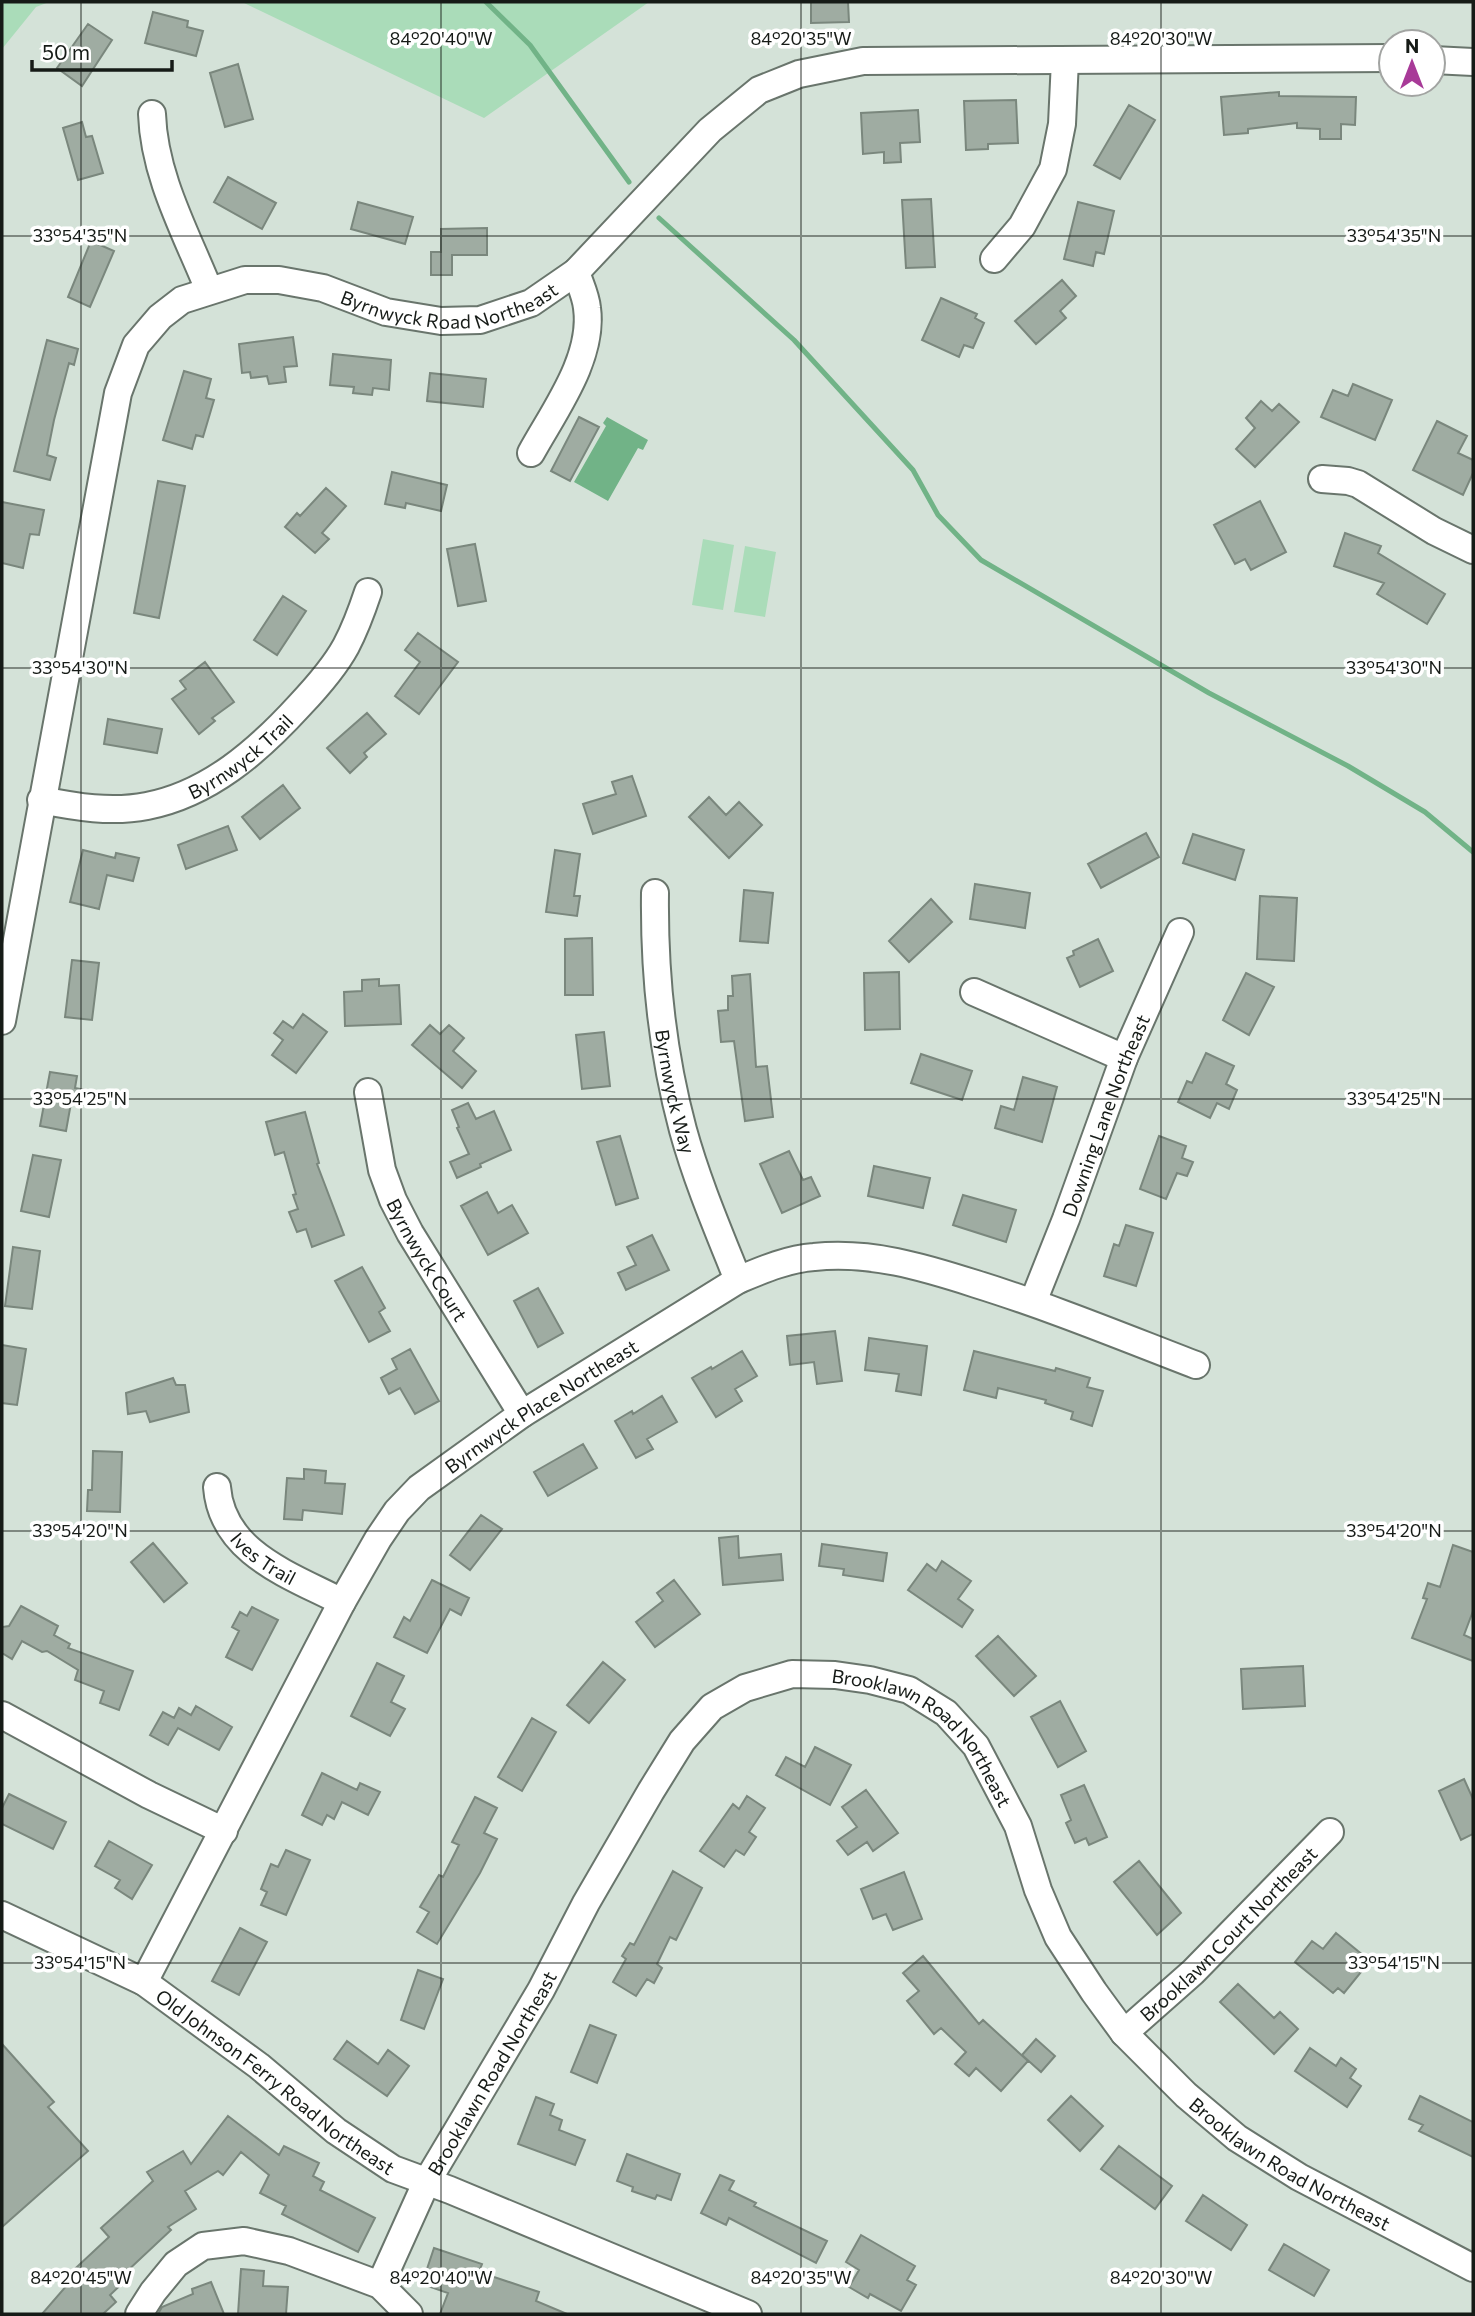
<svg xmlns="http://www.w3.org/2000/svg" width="1475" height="2316" viewBox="0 0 1475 2316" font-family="Commissioner,sans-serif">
<rect width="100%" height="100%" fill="#d4e2d8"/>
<path fill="#aadcb9" d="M2,2H49L36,7L2,49Z
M242,2H649L484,118Z
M703,539L734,545L723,610L692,605Z
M745,546L776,552L765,617L734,612Z"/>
<path fill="#71b387" d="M607,417L648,440L643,450L638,448L608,501L574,482L606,426L603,423Z"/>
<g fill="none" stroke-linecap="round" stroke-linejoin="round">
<path stroke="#71b387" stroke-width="5" d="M486,2L530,45L629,182
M659,218L794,340L913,470L938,515L981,560L1209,693L1348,766L1425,812L1473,852"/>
</g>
<path fill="#9faca2" stroke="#7a877d" stroke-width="2" d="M811,2H848L849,22L811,23Z
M153,12L188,21L187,27L203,31L196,56L145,43Z
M88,24L112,40L82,86L57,68Z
M238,64L253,119L225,127L210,73Z
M1279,92V96L1356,97L1355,125L1341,124V139H1320V129L1297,128V123L1248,129V133L1224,135L1221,97Z
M1016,100L1018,143L988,144V149L966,150L964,101Z
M1129,105L1155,120L1120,179L1094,165Z
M918,110L920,142L900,143L901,162L884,163V152L863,154L861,113Z
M82,122L86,137L92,136L103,173L78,180L63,128Z
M228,177L276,203L262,229L214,202Z
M931,199L935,267L906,268L902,200Z
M358,202L413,217L405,244L351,229Z
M1078,202L1114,211L1104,254L1096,252L1093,266L1064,259Z
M487,228V255H452V275H431V252H441V229Z
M91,241L114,251L90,307L68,297Z
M1062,280L1076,296L1060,311L1066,318L1036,344L1015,321Z
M941,298L977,314L975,318L984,323L973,348L964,345L959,357L922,340Z
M293,337L297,366L284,367L286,382L269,384L267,376L251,378L250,372L242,373L239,344Z
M47,340L78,349L74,365L69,363L54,420L47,455L56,458L50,480L14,471Z
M333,354L391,360L389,390L373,388L372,395L353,393L354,387L330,385Z
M184,371L211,379L206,398L214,400L203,437L196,435L192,449L163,440Z
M430,373L486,379L483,407L427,401Z
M1353,384L1392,400L1375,440L1321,417L1333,390L1348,396Z
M1261,401L1272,411L1279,404L1299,422L1255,467L1236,449L1255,428L1246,418Z
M579,417L599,427L570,481L551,471Z
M1437,421L1467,436L1458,453L1473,460V473L1463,495L1413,470Z
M392,472L447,485L441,511L406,503L405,508L385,504Z
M158,481L185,486L159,618L134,613Z
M326,488L346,506L322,533L329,539L315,553L285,527L297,513L300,516Z
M1260,501L1286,552L1251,570L1245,559L1235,564L1214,525Z
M2,502L44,510L39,535L30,534L23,568L2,563Z
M1345,533L1381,546L1378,553L1445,594L1427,624L1377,594L1384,583L1334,566Z
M475,544L486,601L458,606L447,549Z
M283,596L306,611L277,655L254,640Z
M418,633L458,662L419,714L395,696L420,662L405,650Z
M205,662L234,702L212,718L215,721L199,734L172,699L186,689L180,681Z
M367,713L386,734L364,753L367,757L350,773L327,748Z
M108,719L162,729L157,753L104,744Z
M632,776L646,816L593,834L583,804L616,794L612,782Z
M283,785L300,808L260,839L242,817Z
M709,797L726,815L739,802L762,825L729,858L689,817Z
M228,826L237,850L186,869L178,845Z
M1146,833L1159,857L1101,888L1088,864Z
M1193,834L1244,850L1235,880L1183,863Z
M83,850L115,858L116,853L139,858L133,881L107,875L99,909L70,902Z
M555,850L580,854L574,896H580L577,916L546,912Z
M975,884L1030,893L1025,928L970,919Z
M744,890L773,893L768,943L740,941Z
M1260,896L1297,898L1294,961L1257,959Z
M931,899L952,922L909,962L889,941Z
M592,938L593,995H565V939Z
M1098,939L1113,971L1080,987L1067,958L1074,955L1073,951Z
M72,960L99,963L92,1020L65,1017Z
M899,972L900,1029L865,1030L864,973Z
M1246,973L1274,987L1249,1035L1223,1020Z
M750,974L756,1067L767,1066L773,1117L745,1121L734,1041L721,1042L718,1011L728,1010V996H733L732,976Z
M379,979V986L399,985L401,1024L345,1026L344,992L362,991V980Z
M303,1014L327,1032L296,1073L272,1055L283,1040L274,1033L283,1021L293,1028Z
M430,1025L440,1034L449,1025L464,1038L453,1051L476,1071L462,1088L412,1045Z
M604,1032L610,1086L582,1089L576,1035Z
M1206,1053L1234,1066L1226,1084L1237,1090L1229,1109L1217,1103L1210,1118L1178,1102L1187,1081L1192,1083Z
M921,1054L972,1071L962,1100L911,1083Z
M50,1072L77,1076L75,1088L86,1090L84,1105L71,1103L66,1131L40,1126Z
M1023,1077L1057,1087L1042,1142L995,1128L1001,1106L1014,1110Z
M468,1103L476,1119L494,1111L511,1150L480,1164L481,1167L457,1178L450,1162L469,1154L457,1128L459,1127L452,1110Z
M305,1112L319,1163L317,1164L344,1235L312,1247L306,1229L297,1232L289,1212L298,1209L293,1195L296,1194L284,1152L275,1155L266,1122Z
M620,1136L638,1198L616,1205L597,1142Z
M1159,1136L1186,1146L1182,1158L1193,1162L1187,1176L1177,1173L1166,1199L1140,1189Z
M789,1151L803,1180L811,1177L820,1196L782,1213L760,1164Z
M33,1155L61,1160L49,1217L21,1211Z
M874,1166L930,1178L923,1208L868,1196Z
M487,1192L498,1213L512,1205L528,1233L488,1255L461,1206Z
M963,1195L1016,1210L1006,1242L953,1225Z
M1126,1225L1153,1233L1136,1286L1104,1276L1114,1244L1119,1246Z
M652,1235L669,1270L626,1290L618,1273L636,1265L627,1247Z
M13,1247L40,1251L32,1309L5,1306Z
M362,1267L385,1308L379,1312L390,1331L369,1342L335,1281Z
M538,1288L563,1333L538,1347L514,1301Z
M835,1331L842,1381L817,1384L814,1362L790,1365L787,1336Z
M869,1338L927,1346L921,1395L896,1391L899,1374L865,1370Z
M2,1345L26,1349L17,1405L2,1403Z
M410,1349L439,1401L415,1414L400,1388L389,1394L381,1378L397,1369L392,1359Z
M742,1351L757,1376L735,1389L742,1401L716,1417L692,1378L711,1367L712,1369Z
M974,1351L1055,1371L1056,1368L1090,1378L1087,1387L1103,1391L1092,1426L1071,1419L1073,1412L1045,1403L1046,1400L998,1388L996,1398L964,1390Z
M173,1378L176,1385H185L189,1412L150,1422L146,1411L128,1414L126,1393Z
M662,1396L677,1422L647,1439L653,1449L636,1458L615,1421L632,1411L633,1414Z
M583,1444L597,1468L548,1496L534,1472Z
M93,1451L122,1452L120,1512L87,1511L88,1490H92Z
M304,1469L326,1471L325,1483L345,1484L342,1514L303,1510L302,1520L284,1519L287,1478L304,1479Z
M481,1515L502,1529L470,1570L450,1555Z
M738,1536L739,1558L781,1554L783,1580L723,1585L719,1538Z
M153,1543L187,1583L164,1602L131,1562Z
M822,1544L887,1553L883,1581L843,1575L844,1569L819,1566Z
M1453,1545L1473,1552V1611L1464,1635L1473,1639V1661L1412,1638L1427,1599L1423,1598L1428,1583L1440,1587Z
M942,1561L971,1581L958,1599L973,1610L962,1627L908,1590L927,1564L936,1571Z
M432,1580L469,1598L461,1615L450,1609L427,1653L394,1637L404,1617L410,1621Z
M674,1580L700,1614L655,1647L636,1622L663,1601L657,1593Z
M21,1606L58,1626L54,1635L70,1644L68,1648L133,1671L119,1710L100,1703L104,1691L75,1680L78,1670L47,1651L42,1652L22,1641L12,1659L2,1653V1627L9,1626Z
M252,1607L278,1620L252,1670L226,1657L239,1631L232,1627L240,1612L247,1616Z
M998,1636L1036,1676L1014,1696L976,1656Z
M603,1662L625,1680L589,1723L567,1705Z
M377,1663L404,1676L391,1702L405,1709L390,1736L351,1716Z
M1303,1666L1305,1706L1243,1709L1241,1669Z
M1060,1701L1086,1751L1058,1767L1031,1717Z
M196,1706L232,1727L219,1750L178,1728L168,1745L150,1735L163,1712L174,1718L179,1708L191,1715Z
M532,1718L556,1732L522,1791L498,1777Z
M815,1747L851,1765L830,1805L776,1775L786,1757L805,1767Z
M322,1773L357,1790L360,1783L380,1792L368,1815L342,1802L334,1819L327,1815L322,1825L302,1815Z
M1464,1779L1473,1799V1834L1461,1840L1439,1791Z
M1084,1785L1107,1837L1089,1845L1086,1838L1075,1843L1066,1823L1071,1820L1061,1795Z
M866,1790L898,1833L873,1851L867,1842L848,1855L837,1841L857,1827L842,1807Z
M9,1794L66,1822L53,1849L2,1824V1808Z
M747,1796L765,1808L749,1832L756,1837L744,1855L736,1850L724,1867L700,1851L733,1804L739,1809Z
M475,1797L497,1808L484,1833L497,1839L480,1873L437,1944L417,1932L429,1912L420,1907L439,1875L443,1877L459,1845L452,1842Z
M109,1841L152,1865L132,1899L115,1888L120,1880L95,1866Z
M286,1850L310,1860L286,1915L261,1905L267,1892L261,1889L271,1864L278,1867Z
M1139,1861L1181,1913L1157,1935L1114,1882Z
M673,1871L702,1888L676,1940L670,1937L657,1964L662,1968L654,1983L647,1979L636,1996L613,1982L626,1959L622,1956L630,1943L634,1945Z
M904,1872L922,1919L893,1930L886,1914L873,1919L861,1889Z
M240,1928L267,1942L239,1995L212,1981Z
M1336,1933L1370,1961L1344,1993L1338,1988L1333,1993L1295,1962L1312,1941L1323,1949Z
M923,1956L979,2024L983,2020L1028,2061L1001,2091L976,2068L969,2076L955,2064L966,2052L941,2028L934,2034L907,2001L919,1991L903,1973Z
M418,1970L443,1979L424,2029L401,2020Z
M1238,1984L1274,2018L1280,2012L1298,2029L1274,2054L1220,2002Z
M590,2025L616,2035L597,2083L571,2072Z
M1036,2039L1055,2056L1041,2072L1022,2055Z
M347,2041L378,2064L388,2050L409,2066L387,2096L334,2059Z
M2,2044L54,2102L48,2107L88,2151L2,2227Z
M1310,2048L1336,2066L1341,2058L1356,2069L1350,2078L1361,2086L1347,2107L1295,2071Z
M1071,2096L1103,2126L1080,2151L1048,2120Z
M1420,2096L1473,2122V2157L1419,2131L1423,2125L1409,2119Z
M536,2097L554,2104L550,2115L562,2120L559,2130L585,2140L575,2165L518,2144Z
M228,2116L279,2155L284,2146L319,2163L313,2176L324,2182L320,2190L375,2218L358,2252L282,2214L286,2206L260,2193L269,2175L241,2152L223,2175L218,2171L185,2191L196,2209L168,2227L171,2230L124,2274L128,2278L110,2295L116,2302L103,2314H42L68,2284L63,2280L109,2237L101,2228L153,2181L147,2172L183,2151L191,2164Z
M1119,2146L1172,2186L1155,2209L1101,2169Z
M627,2154L680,2174L671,2200L657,2195L655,2199L632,2191L633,2187L617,2181Z
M720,2175L734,2181L729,2190L756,2203L754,2206L827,2241L816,2263L729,2218L726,2225L701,2213Z
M1203,2195L1247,2225L1231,2250L1186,2221Z
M861,2235L915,2266L907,2280L916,2285L901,2311L870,2294L868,2298L849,2287L859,2270L846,2262Z
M1284,2244L1329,2270L1314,2296L1269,2270Z
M434,2248L482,2264L479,2272L539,2292L536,2301L567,2314H440L448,2293L422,2284Z
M241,2269L264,2271L263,2286L288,2287L286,2314H238Z
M211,2282L224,2314H158L162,2307L193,2294L192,2289Z"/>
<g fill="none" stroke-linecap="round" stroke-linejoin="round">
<g stroke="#69756c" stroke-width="30">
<g id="minor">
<path d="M1433,60L1473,62"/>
<path d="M152,114C154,176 186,233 209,290"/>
<path d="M994,259L1022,226L1053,169L1062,124L1065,60"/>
<path d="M531,453C554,411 594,358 587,308C586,296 580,284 576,272"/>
<path d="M1322,479L1348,481L1358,484L1434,531L1473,550"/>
<path id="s1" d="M41,800C76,807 111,813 147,806C209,794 258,751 300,705C317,687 334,668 346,646C355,629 362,610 368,592"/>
<path id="s2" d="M655,893C654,973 662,1052 683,1130C697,1181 718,1230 738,1280"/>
<path d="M974,992L1124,1058"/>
<path id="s3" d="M2,1021L118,393L136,345L160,317L182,300L245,280H279L323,288L386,312L441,321L480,320L531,303L576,272L710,130L759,90L799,74L863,61L1391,58"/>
<path id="s4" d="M368,1092L382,1170L393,1200L410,1233L522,1414"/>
<path id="s5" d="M1033,1302L1066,1219L1124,1058L1180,932"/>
<path id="s6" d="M217,1487C222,1553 290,1575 342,1602"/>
<path d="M2,1715L149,1795L224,1831"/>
<path id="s7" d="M2,1915L144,1982L259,2066L336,2131L393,2169L450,2190L748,2314"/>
<path id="s8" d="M144,1982L342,1602L378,1539L397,1511L419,1488L522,1414L738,1280C762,1270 787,1259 814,1257C870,1251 923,1267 976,1284C1050,1307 1123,1337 1196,1365"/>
<path id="s9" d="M1124,2033L1193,1972L1330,1832"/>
<path id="s10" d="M380,2285L426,2183L541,1990L586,1903L651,1791L682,1741L712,1707L745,1688L792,1674L835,1675L870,1680L909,1690L946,1713L976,1746L1018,1826L1038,1890L1058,1937L1094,1992L1124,2033L1186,2095L1237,2138L1299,2177L1473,2268"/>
<path d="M139,2314L153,2292L176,2264L203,2246L244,2241L289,2251L380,2285L409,2314"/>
</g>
</g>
<use href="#minor" stroke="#fff" stroke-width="26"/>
</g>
<path fill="none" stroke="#161b17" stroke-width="2" stroke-opacity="0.45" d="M81,2V2314M441,2V2314M801,2V2314M1161,2V2314M2,236H1473M2,668H1473M2,1099H1473M2,1531H1473M2,1963H1473"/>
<g text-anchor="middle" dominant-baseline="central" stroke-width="7" stroke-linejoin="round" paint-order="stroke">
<g font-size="19" fill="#161b17" stroke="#fff">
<text stroke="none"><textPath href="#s3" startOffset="1032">Byrnwyck Road Northeast</textPath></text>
<text stroke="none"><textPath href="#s1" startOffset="214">Byrnwyck Trail</textPath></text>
<text stroke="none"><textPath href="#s2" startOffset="200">Byrnwyck Way</textPath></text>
<text stroke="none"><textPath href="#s5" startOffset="200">Downing Lane Northeast</textPath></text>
<text stroke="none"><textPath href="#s4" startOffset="180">Byrnwyck Court</textPath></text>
<text stroke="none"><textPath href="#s8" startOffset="714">Byrnwyck Place Northeast</textPath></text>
<text stroke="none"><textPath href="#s6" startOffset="89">Ives Trail</textPath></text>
<text stroke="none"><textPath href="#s10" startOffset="912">Brooklawn Road Northeast</textPath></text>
<text stroke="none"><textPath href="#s9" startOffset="144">Brooklawn Court Northeast</textPath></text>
<text stroke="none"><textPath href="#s10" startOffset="240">Brooklawn Road Northeast</textPath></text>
<text stroke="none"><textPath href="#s7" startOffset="322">Old Johnson Ferry Road Northeast</textPath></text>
<text stroke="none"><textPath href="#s10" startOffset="1500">Brooklawn Road Northeast</textPath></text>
</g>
</g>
<g font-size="18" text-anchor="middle" fill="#161b17" stroke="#fff" stroke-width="7" stroke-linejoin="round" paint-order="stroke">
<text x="441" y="45">84°20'40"W</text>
<text x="801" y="45">84°20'35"W</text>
<text x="1161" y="45">84°20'30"W</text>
<text x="80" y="242">33°54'35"N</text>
<text x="1394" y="242">33°54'35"N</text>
<text x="80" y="674">33°54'30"N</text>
<text x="1394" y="674">33°54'30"N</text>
<text x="80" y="1105">33°54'25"N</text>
<text x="1394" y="1105">33°54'25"N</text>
<text x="80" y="1537">33°54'20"N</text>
<text x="1394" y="1537">33°54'20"N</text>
<text x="80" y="1969">33°54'15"N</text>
<text x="1394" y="1969">33°54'15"N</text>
<text x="81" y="2284">84°20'45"W</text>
<text x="441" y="2284">84°20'40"W</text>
<text x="801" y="2284">84°20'35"W</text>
<text x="1161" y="2284">84°20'30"W</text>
</g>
<rect width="1475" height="2316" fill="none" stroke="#161b17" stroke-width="7"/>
<g transform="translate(1412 63)"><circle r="33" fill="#ffffff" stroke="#a2a4a2" stroke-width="2"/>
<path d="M0-5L12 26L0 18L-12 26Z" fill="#a83a98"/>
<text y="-10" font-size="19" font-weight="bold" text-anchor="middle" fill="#161b17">N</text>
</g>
<path d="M32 60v10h140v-10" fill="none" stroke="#161b17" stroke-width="3.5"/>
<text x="42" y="60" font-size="21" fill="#161b17" stroke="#ffffff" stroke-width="5" paint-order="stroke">50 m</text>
</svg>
